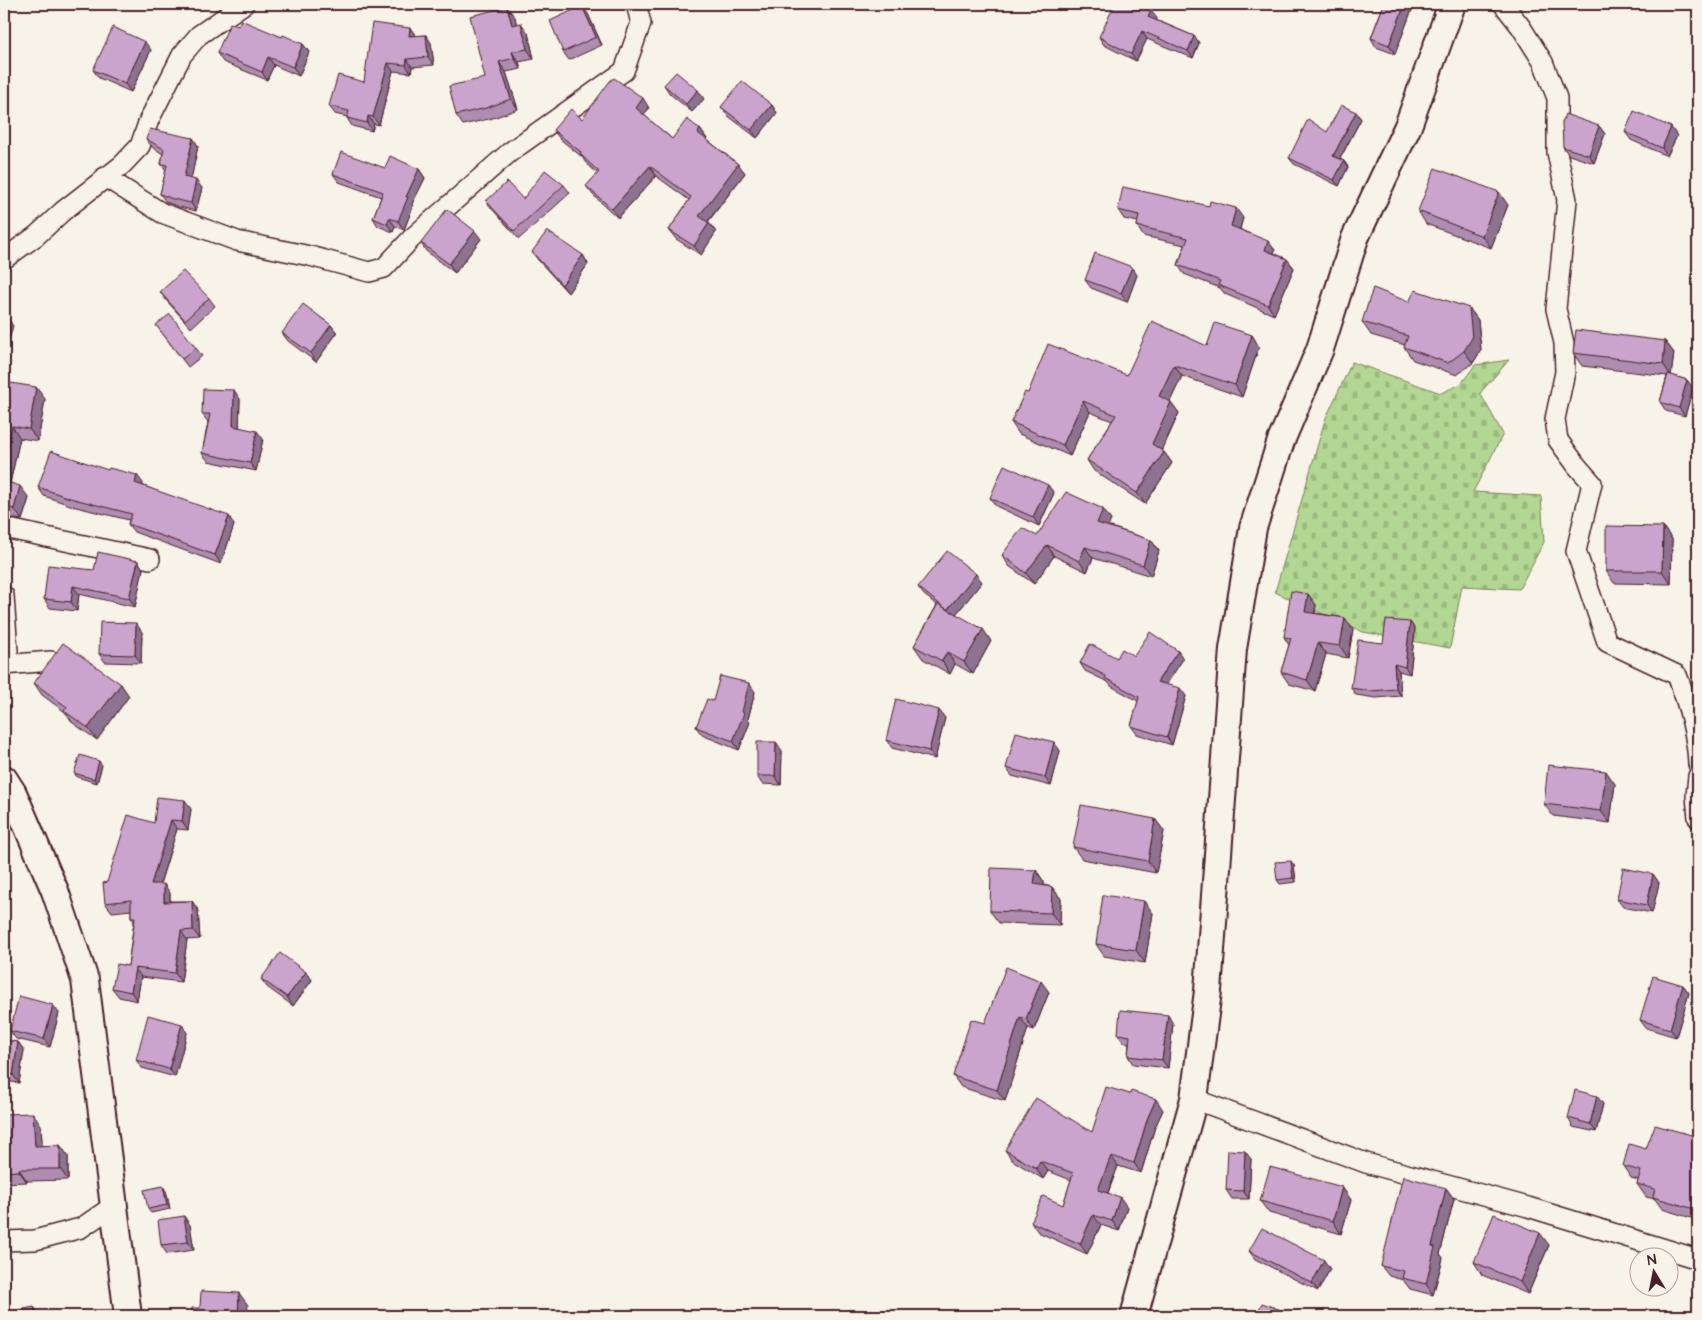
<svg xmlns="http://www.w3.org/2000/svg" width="1702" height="1320" viewBox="0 0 1702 1320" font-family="'Architects Daughter',sans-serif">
<defs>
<pattern id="cemetery-stones" width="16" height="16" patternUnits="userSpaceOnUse" patternTransform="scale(1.25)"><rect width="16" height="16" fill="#b2d792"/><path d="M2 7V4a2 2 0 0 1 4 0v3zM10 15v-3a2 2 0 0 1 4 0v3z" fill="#9bb87e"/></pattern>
</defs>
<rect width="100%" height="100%" fill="#f7f3e8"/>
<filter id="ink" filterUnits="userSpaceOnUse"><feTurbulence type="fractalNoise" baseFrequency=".02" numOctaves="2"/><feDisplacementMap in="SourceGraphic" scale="10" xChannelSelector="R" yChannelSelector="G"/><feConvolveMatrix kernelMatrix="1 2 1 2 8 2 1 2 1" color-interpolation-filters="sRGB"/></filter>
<g filter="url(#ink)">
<path fill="url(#cemetery-stones)" stroke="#7e7b5e" d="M1509,360L1480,393L1503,434L1473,492L1541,496L1544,542L1519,589L1462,586L1450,648L1363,632L1275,592L1325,420L1352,362L1441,393L1461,384L1475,365Z"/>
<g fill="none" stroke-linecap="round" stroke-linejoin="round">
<g stroke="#4a1f2b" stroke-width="22">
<path id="street" d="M1503,4L1521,27L1543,62L1557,98V152L1567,200L1556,309L1564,343L1565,372L1555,419L1558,440L1577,466L1592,483L1576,551L1607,642L1677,675C1688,704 1697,733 1698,764
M105,177L162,213L237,241L310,256L369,272L384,268L412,238L510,152L624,71L641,23L636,4
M4,259L36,236L63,211L122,165L140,146L149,120L182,55L199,35L244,4
M4,528L150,559
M4,596L9,665
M4,665L51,661
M1698,776L1696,796L1698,818
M1194,1099L1366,1163L1528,1207L1698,1259
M4,1241L35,1240L81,1228L113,1206"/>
</g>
<g stroke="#4a1f2b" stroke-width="30">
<path id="secondary" d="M4,779L13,793L55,891L85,980L128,1316
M1134,1316L1194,1099L1208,991L1233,649L1253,528L1281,441L1320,349L1355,238L1408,126L1452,4"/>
</g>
<use href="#street" stroke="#f7f3e8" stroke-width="19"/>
<use href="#secondary" stroke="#f7f3e8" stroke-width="26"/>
</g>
<path fill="#ae8db0" stroke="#4a1f2b" d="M1240,4H1251L1249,9Z
M1381,4H1414L1395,54L1376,47L1371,38L1383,6Z
M582,6L588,14L602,45L569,60L563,52Z
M515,17L516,24L528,33L534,59L519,62L521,69L506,72L518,109L493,118L463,125L456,115L485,78Z
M1157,18L1156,20L1194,36L1199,43L1193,58L1147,39L1136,61L1104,45L1099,37Z
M238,26L282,37L303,44L309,52L299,76L274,65L267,80L223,62L217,53Z
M410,28L416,36L426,35L431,43L434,65L412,67L411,73L393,71L379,125L374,124L372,131L352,126L347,118V117L335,114L329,106L364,82Z
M151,50L131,92L99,78L93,70Z
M664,85L704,99L692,112L670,94Z
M772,105L777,113L757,138L727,115L721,107Z
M649,108L644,115L672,139L700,129L707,139H706L738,164L745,173L708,222L709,223L716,232L701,255L676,239L669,230L689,200L656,176L618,218L593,195L586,186L598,174L586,163L582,157L560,139L553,130L582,119Z
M1356,112L1361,119L1340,159L1344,161L1348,167L1339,186L1294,164L1289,158Z
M1599,126L1605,134L1594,163L1569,155L1563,147Z
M1625,132L1677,136L1667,156L1631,140Z
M193,138L198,146L191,178L202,188L196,211L179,207L166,202L160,194L166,170L161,164L163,154L152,147L146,139Z
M385,168L419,169L425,178L412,204L413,206L404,230L395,226L393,232L378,226L373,218L381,197L339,182L333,174Z
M564,185L570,193L519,239L492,209L486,201L523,199Z
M1508,205L1491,248L1426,224L1418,211Z
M1118,210L1243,218L1240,229L1275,250L1274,253L1287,259L1294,268L1274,315L1225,294L1220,288L1184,274L1178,265L1185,245L1143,236L1137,226L1138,222L1124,219Z
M481,239L455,273L426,251L421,243Z
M532,252L583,255L588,264L568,293L538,260Z
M1137,275L1127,302L1091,288L1085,280Z
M160,292L209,298L215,306L191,328L166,300Z
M1409,302L1469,308L1478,320L1481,350L1473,363L1457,375L1413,360L1404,347L1405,345L1371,335L1362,322Z
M156,325L196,348L202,356L188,367Z
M331,325L337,333L316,362L288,341L282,333Z
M1252,335L1259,347L1242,397L1182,376L1170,401L1179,413L1162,451L1164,452L1172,463L1145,504L1094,471L1087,460L1112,421L1090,412L1070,456L1019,434L1011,422L1028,393L1127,375L1207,346Z
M1665,341L1674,353L1671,375L1687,380L1693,388L1685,416L1666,411L1660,402L1667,376L1582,366L1573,353Z
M4,382L45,399L38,441L20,438L10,483L29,498L22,520L4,517Z
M240,399L239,427L263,439L256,471L208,461L202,453L208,422L202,414Z
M143,483L142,485L234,525L221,564L134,532L128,524L129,520L76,507L44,496L38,487Z
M1054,493L1039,526L996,506L990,498Z
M1111,520L1108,526L1151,540L1159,551L1151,576L1093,558L1087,572L1054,556L1034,584L1009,566L1002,555L1037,536Z
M1663,527L1672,539L1671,584L1614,583L1606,571Z
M138,561L143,569L135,607L79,594L77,611L50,608L44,599L94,570Z
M982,582L956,614L991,641L973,674L955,664L950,674L923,659L914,646L937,605L924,595L918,587Z
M1308,594L1316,605L1315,613L1345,618L1353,630L1348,658L1326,654L1315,691L1289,684L1281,672L1289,645L1284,637Z
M1410,622L1415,629L1410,674L1399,671L1401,696L1376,698L1356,695L1351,688L1383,643Z
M142,632L141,663L105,662L99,654Z
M1178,651L1183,659L1166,684L1186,696L1172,745L1137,734L1131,726L1138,701L1111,686L1108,682L1085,671L1080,663L1117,658Z
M34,683L129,696L97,740L73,723L65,712L42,695Z
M755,692L748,719L750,722L739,750L702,735L696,727L713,701Z
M945,718L935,759L892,748L886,740Z
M776,742L782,751L781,785L762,784L757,776Z
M1054,742L1060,751L1051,786L1012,776L1006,768Z
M102,765L97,783L77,777L74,773Z
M1615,784L1610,823L1553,816L1544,804Z
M191,809L188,830L177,829L160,884L170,893V901H192L198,910L200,939L187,940L181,982L141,977L137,1001L119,997L112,988L128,966L134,921L131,917V910L112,912L105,903L107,882L154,823Z
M1155,819L1164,831L1156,873L1082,859L1073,847Z
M1294,865L1296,882L1280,884L1277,880Z
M1036,870L1044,882V885L1052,887L1061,899L1060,925L999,923L990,911Z
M1653,874L1659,883L1652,913L1623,907L1617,899Z
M1153,913L1145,963L1104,956L1096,944Z
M306,972L312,980L293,1006L267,987L261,979Z
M1683,985L1689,993L1676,1037L1646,1028L1640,1020Z
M1049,992L1034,1030L1028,1028L1005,1101L961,1087L953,1076L985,1023Z
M59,1013L50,1047L16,1039L10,1031Z
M1173,1024L1168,1068L1133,1064L1128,1056L1129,1043L1123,1042L1118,1034Z
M187,1033L175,1077L142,1068L136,1060Z
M4,1040L18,1042L24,1050L19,1083L4,1081Z
M1603,1104L1596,1132L1573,1127L1568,1118Z
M1163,1110L1155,1127L1141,1173L1118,1166L1108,1193L1127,1207L1119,1231L1101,1225L1087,1254L1038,1232L1031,1222L1063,1205L1071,1180L1048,1171L1043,1179L1012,1160L1005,1150L1092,1132Z
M4,1114L41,1125L42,1146L60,1145L68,1156V1180L27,1181V1182L4,1183Z
M1695,1136L1698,1140V1220L1662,1209L1655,1199L1646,1197L1637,1184L1638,1180L1631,1178L1623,1166L1646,1149Z
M1251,1159L1249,1199H1232L1226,1190Z
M1342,1187L1351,1200L1341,1234L1269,1213L1260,1201Z
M1446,1188L1454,1199L1440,1254L1443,1258L1433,1295L1410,1289L1403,1280L1389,1276L1381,1266Z
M166,1191L170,1209L151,1213L148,1209Z
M190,1225L194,1250L167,1254L161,1245Z
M1549,1245L1528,1294L1482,1275L1474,1262Z
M1249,1251L1330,1269L1318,1291L1255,1259Z"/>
<path fill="#8d7390" stroke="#4a1f2b" d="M1245,4H1251L1249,9Z
M1405,4H1414L1395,54L1389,45Z
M582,6L588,14L602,45L596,37Z
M507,7L515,17L519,35L512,25Z
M1151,11L1157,18L1154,25L1148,17Z
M521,23L528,33L534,59L527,49Z
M410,28L416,36H409Z
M1142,31L1147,39L1136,61L1131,54Z
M426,35L431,43L434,65L428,57Z
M1194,36L1199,43L1193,58L1188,51Z
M145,42L151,50L131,92L125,84Z
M303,44L309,52L299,76L293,67Z
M512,52L519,62L521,69L514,58Z
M268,57L274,65L267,80L262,72Z
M407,59L412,67L411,73L406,65Z
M499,62L506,72L518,109L511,99Z
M388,63L393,71L379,125L373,117Z
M698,90L704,99L692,112L686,104Z
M643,98L649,108L642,117L636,108Z
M772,105L777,113L757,138L751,130Z
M1356,112L1361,119L1338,162L1333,156Z
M368,116L374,124L372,131L367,123Z
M1599,126L1605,134L1594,163L1589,155Z
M1671,127L1677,136L1667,156L1662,148Z
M700,129L707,139L704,142L698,133Z
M193,138L198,146L190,185L184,177Z
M1344,161L1348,167L1339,186L1334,180Z
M738,164L745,173L705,225L699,216Z
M650,166L656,176L618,218L612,209Z
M419,169L425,178L412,204L413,206L404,230L398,221L406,197Z
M196,180L202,188L196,211L191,203Z
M1499,192L1508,205L1491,248L1482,236Z
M1236,208L1243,218L1238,235L1231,226Z
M389,218L395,226L393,232L387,224Z
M709,223L716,232L701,255L694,246Z
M475,231L481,239L455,273L449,264Z
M1268,241L1275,250L1271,259L1265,250Z
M583,255L588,264L568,293L562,285Z
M1287,259L1294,268L1274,315L1268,305Z
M1132,267L1137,275L1127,302L1121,293Z
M1469,308L1478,320L1481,350L1473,363L1464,351Z
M8,318L13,326L4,357V330Z
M331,325L337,333L316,362L311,353Z
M1252,335L1259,347L1242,397L1235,385Z
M1665,341L1674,353L1671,376L1663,364Z
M1174,365L1182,376L1167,408L1159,396Z
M1687,380L1693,388L1685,416L1679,408Z
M36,387L45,399L38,441L29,429Z
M234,390L240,399L239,434L233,426Z
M1083,401L1090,412L1070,456L1063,445Z
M1171,402L1179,413L1159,455L1152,444Z
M12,426L20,438L8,492L4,486V462Z
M257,431L263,439L256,471L250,463Z
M1164,452L1172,463L1145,504L1137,493Z
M137,475L143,483L141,491L135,483Z
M1048,485L1054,493L1039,526L1033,517Z
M20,486L29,498L22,520L14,509Z
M1103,509L1111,520L1105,534L1097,523Z
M229,516L234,525L221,564L215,555Z
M1663,527L1672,539L1671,584L1662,571Z
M1151,540L1159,551L1151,576L1143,565Z
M1047,545L1054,556L1034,584L1026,573Z
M1085,547L1093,558L1087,572L1079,561Z
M138,561L143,569L135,607L129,598Z
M976,574L982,582L953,618L947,610Z
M73,586L79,594L77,611L71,602Z
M1308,594L1316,605L1313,623L1305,612Z
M1345,618L1353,630L1348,658L1340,646Z
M1410,622L1415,629L1410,674L1405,667Z
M136,623L142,632L141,663L135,655Z
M983,629L991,641L973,674L964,662Z
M1318,643L1326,654L1315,691L1307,680Z
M1178,651L1183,659L1163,690L1157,682Z
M947,652L955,664L950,674L942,661Z
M1394,664L1399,671L1401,696L1396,689Z
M749,683L755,692L748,719L750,722L739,750L733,741Z
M121,684L129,696L97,740L88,728Z
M1180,688L1186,696L1172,745L1167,737Z
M939,710L945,718L935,759L929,751Z
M776,742L782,751L781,785L775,776Z
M1054,742L1060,751L1051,786L1045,778Z
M99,761L102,765L97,783L94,779Z
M1606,771L1615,784L1610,823L1601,811Z
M185,800L191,809L188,830L182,821Z
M1155,819L1164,831L1156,873L1148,861Z
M171,820L177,829L157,893L151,884Z
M1291,861L1294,865L1296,882L1293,878Z
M1036,870L1044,882L1043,896L1034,884Z
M1653,874L1659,883L1652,913L1647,905Z
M164,884L170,893V911L164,902Z
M1052,887L1061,899L1060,925L1051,913Z
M192,901L198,910L200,939L193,930Z
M1144,901L1153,913L1145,963L1136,950Z
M181,931L187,940L181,982L175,973Z
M135,968L141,977L137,1001L131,992Z
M306,972L312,980L293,1006L287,997Z
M1041,981L1049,992L1034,1030L1026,1019Z
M1683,985L1689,993L1676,1037L1670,1029Z
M53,1005L59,1013L50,1047L44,1039Z
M1168,1015L1173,1024L1168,1068L1162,1060Z
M1020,1017L1028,1028L1005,1101L997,1090Z
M182,1024L187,1033L175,1077L169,1069Z
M18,1042L24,1050L19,1083L13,1075Z
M1597,1096L1603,1104L1596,1132L1590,1124Z
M1156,1099L1163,1110L1155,1127L1141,1173L1134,1163L1148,1117Z
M33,1113L41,1125L43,1157L35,1146Z
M1695,1136L1698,1140V1153L1693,1145Z
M60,1145L68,1156V1180L60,1169Z
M1245,1151L1251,1159L1249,1199L1243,1191Z
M1111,1156L1118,1166L1105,1200L1098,1190Z
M1040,1161L1048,1171L1043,1179L1036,1168Z
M19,1169L27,1181V1182L19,1171Z
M163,1186L166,1191L170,1209L167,1205Z
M1342,1187L1351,1200L1341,1234L1333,1221Z
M1446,1188L1454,1199L1440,1254L1443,1258L1433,1295L1426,1284L1432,1246Z
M1120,1197L1127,1207L1119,1231L1112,1221Z
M1093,1215L1101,1225L1087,1254L1080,1244Z
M184,1216L190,1225L194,1250L188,1242Z
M1540,1233L1549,1245L1528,1294L1520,1282Z
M1324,1260L1330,1269L1318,1291L1312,1283Z
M239,1293L248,1305L247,1316H238Z
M34,1307L40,1316H36Z"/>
<path fill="#caa4cd" stroke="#4a1f2b" d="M1115,4H1136L1151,11L1148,17L1194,36L1188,51L1142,31L1131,54L1099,37Z
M1384,4H1405L1389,45L1371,38Z
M582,6L596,37L563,52L550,21Z
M507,7L512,25L521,23L527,49L512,52L514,58L499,62L511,99L486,108L456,115L449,86L485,78L470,16Z
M241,20L282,37L283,35L303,44L293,67L268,57L262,72L217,53L230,23L238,26Z
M372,23L410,28L409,36L426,35L428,57L407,59L406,65L388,63L373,117L368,116L367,123L347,118L349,111L329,106L338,75L364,82Z
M113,27L145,42L125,84L93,70Z
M676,72L698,90L686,104L664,85Z
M614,78L643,98L636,108L672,139L687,119L700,129L698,133L738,164L699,216L709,223L694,246L669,230L691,197L650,166L612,209L586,186L599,172L580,154L581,152L553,130L571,109L582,119L610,81Z
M742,81L772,105L751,130L721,107Z
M1341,105L1356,112L1333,156L1344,161L1334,180L1289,158L1308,119L1327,132Z
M1634,111L1671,127L1662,148L1625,132Z
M1565,114L1599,126L1589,155L1563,147L1562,123Z
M150,129L193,138L184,177L196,180L191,203L173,199L160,194L167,165L161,164L164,149L146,139Z
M341,152L385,168L390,156L419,169L406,197H408L398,221L389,218L387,224L373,218L383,192L333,174Z
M1435,168L1499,192L1482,236L1418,211Z
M545,170L564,185L514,231L486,201L507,182L523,199Z
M1123,187L1209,206L1210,201L1236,208L1231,226L1268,241L1265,250L1287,259L1268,305L1218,285L1220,281L1178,265L1188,238L1137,226L1139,215L1118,210Z
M447,209L475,231L449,264L421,243Z
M547,231L583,255L562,285L532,252Z
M1095,253L1132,267L1121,293L1085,280Z
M183,271L209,298L185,320L160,292Z
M1373,288L1409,302L1415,290L1469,308L1472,338L1464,351L1448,363L1404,347L1408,336L1362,322Z
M303,304L331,325L311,353L282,333Z
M170,314L196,348L182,359L156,325Z
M4,317L8,318L4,330Z
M1152,321L1207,346L1215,323L1252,335L1235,385L1174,365L1159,396L1171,402L1152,444L1164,452L1137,493L1087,460L1116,415L1083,401L1063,445L1011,422L1025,392L1028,393L1048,344L1127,375Z
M1576,330L1665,341L1663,364L1573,353Z
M1668,374L1687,380L1679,408L1660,402Z
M4,382L36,387L29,429L12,426L4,462Z
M203,389L234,390L233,426L257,431L250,463L202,453L210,414H202Z
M51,451L108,470L109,468L137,475L135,483L229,516L215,555L128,524L132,514L70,498L38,487Z
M1004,465L1048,485L1033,517L990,498Z
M4,481L20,486L14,509L4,506Z
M1066,492L1103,509L1097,523L1151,540L1143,565L1085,547L1079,561L1047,545L1026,573L1002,555L1022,528L1037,536Z
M1606,526L1663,527L1662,571H1606Z
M947,551L976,574L947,610L918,587Z
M98,552L138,561L129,598L73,586L71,602L44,599L48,565L94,570Z
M1291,591L1308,594L1305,612L1345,618L1340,646L1318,643L1307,680L1281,672L1291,638L1284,637Z
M938,604L983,629L964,662L947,652L942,661L914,646Z
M1386,620L1410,622L1405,667L1394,664L1396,689L1371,691L1351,688L1358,640L1383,643Z
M100,622L136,623L135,655L99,654Z
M1150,632L1178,651L1157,682L1180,688L1167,737L1131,726L1139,697L1105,678L1106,676L1080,663L1090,644L1117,658L1122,649L1134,656Z
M63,643L121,684L88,728L64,711L67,707L34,683Z
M720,676L749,683L742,712L744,713L733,741L696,727L707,699L713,701Z
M896,699L939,710L929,751L886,740Z
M1016,732L1054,742L1045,778L1006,768Z
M757,742H776L775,776H757Z
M80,755L99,761L94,779L74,773Z
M1548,765L1606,771L1601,811L1544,804Z
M157,797L185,800L182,821L171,820L151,884H164V902L192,901L193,930L181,931L175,973L135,968L131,992L112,988L117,964L128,966L135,917H131V900L105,903L103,883L107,882L128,815L154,823Z
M1081,805L1155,819L1148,861L1073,847Z
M1291,861L1293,878L1277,880L1275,862Z
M991,868L1036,870L1034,884L1052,887L1051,913L990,911Z
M1623,868L1653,874L1647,905L1617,899Z
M1103,895L1144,901L1136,950L1096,944Z
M280,953L306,972L287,997L261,979Z
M1006,967L1041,981L1026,1019L1020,1017L997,1090L953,1076L971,1019L985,1023Z
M1653,976L1683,985L1670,1029L1640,1020Z
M19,996L53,1005L44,1039L10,1031Z
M1120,1010L1168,1015L1162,1060L1128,1056L1130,1036L1118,1034Z
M148,1015L182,1024L169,1069L136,1060Z
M4,1040L18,1042L13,1075L4,1073Z
M1106,1087L1130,1094L1131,1091L1156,1099L1148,1117L1134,1163L1111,1156L1098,1190L1120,1197L1112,1221L1093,1215L1080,1244L1031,1222L1043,1196L1063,1205L1073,1173L1040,1161L1036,1168L1005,1150L1036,1098L1092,1132Z
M1575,1090L1597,1096L1590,1124L1568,1118Z
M33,1113L35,1146L60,1145V1169H19V1171L4,1172V1114Z
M1655,1125L1695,1136L1693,1145L1698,1146V1210L1653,1197L1655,1189L1637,1184L1641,1171L1623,1166L1629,1144L1646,1149Z
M1228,1150L1245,1151L1243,1191L1226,1190Z
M1270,1167L1342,1187L1333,1221L1260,1201Z
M1403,1176L1446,1188L1432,1246L1435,1247L1426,1284L1402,1278L1404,1271L1381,1266Z
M163,1186L167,1205L148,1209L144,1190Z
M1494,1214L1540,1233L1520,1282L1474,1262Z
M184,1216L188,1242L161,1245L158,1220Z
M1262,1228L1324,1260L1312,1283L1249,1251Z
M201,1291L239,1293L238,1316H191L192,1308H200Z
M1262,1303L1297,1316H1256Z
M34,1307L36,1316H4V1313Z"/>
</g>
<rect width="1702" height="1320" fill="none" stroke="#f7f3e8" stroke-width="20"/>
<rect x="10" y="10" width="1682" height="1300" fill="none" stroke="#4a1f2b" stroke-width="2" filter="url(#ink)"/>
<g transform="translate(1654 1272) rotate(350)"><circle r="24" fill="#f7f3e8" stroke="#b29e9c"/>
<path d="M0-4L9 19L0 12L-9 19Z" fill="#4a1f2b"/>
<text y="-8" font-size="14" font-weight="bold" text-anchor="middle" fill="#4a1f2b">N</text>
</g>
</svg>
